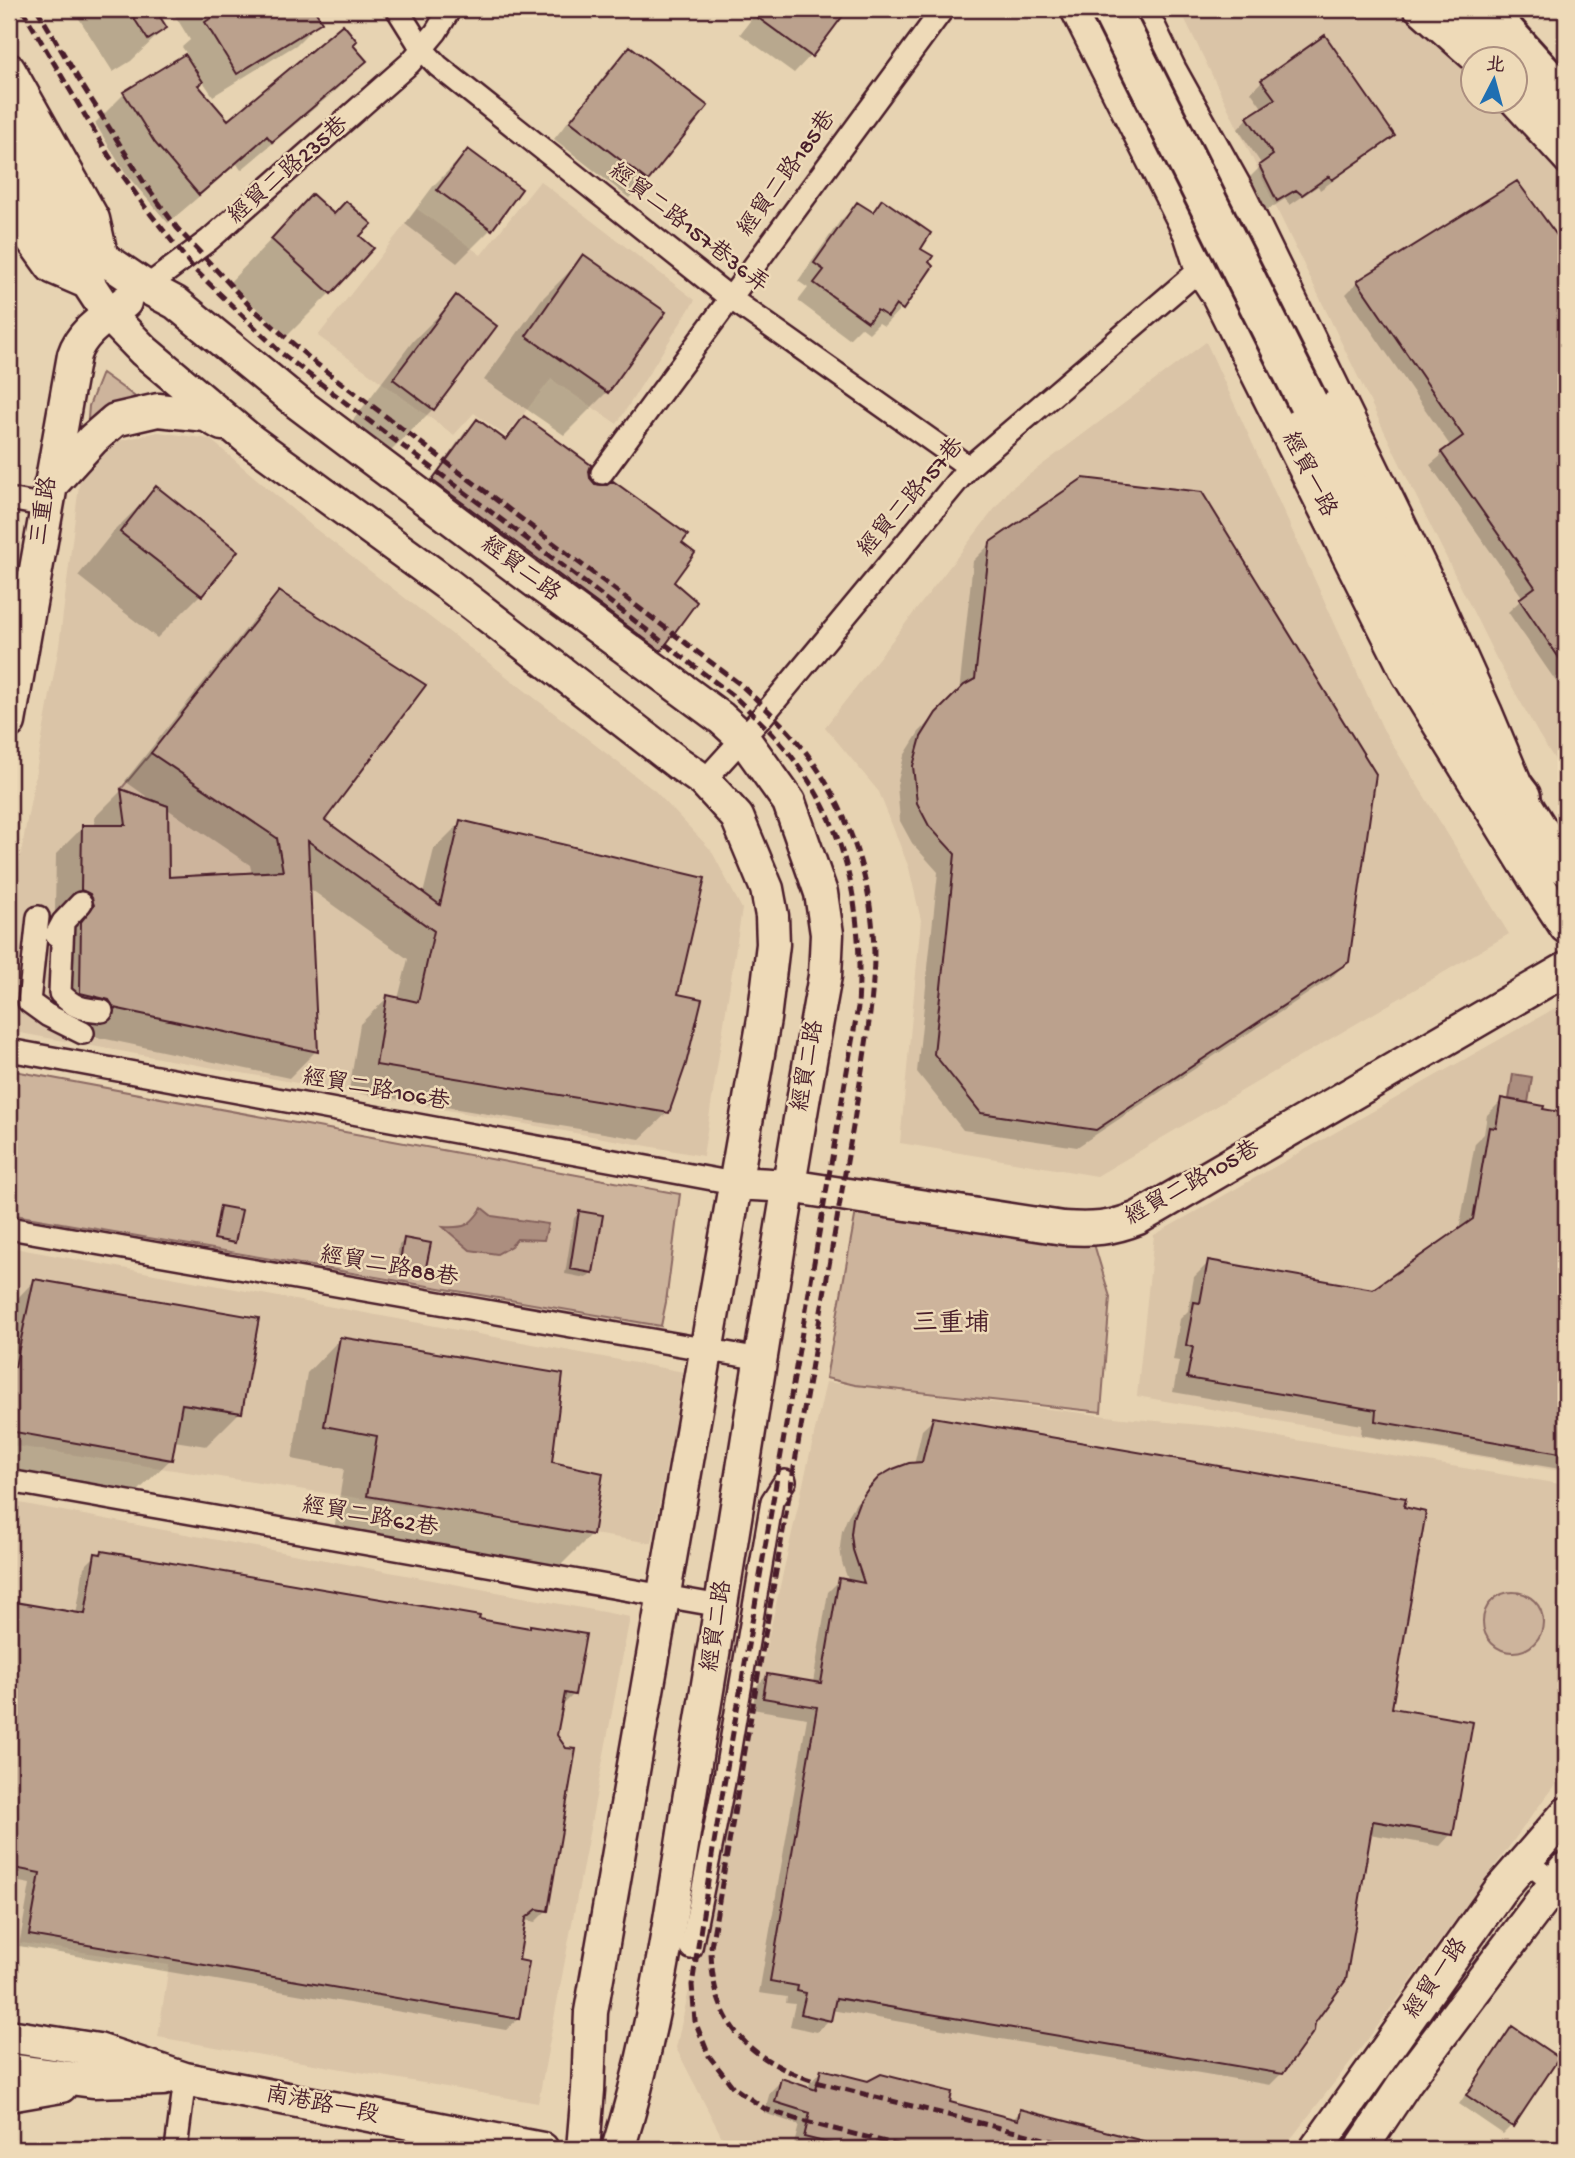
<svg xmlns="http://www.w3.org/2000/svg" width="1575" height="2158" viewBox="0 0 1575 2158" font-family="'Gochi Hand','LXGW WenKai TC',sans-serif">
<rect width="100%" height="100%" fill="#e7d3b2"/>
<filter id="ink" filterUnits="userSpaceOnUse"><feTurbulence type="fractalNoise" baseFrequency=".0143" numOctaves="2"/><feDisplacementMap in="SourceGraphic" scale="14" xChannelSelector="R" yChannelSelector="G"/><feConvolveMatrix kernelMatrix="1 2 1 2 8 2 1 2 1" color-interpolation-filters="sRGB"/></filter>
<g filter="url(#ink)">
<path fill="#dac4a7" d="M1180,9H1399L1473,76L1474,102H1496L1566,182V777L1539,735L1496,658L1407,478Z
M540,181L695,300L617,424L551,379L506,436L474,413L454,435L318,336L417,209L481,255Z
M1206,342L1383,729L1509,934L1097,1176L900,1143L921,920L909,868L879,792L825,727L1010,489Z
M158,432L210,439L313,527L655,791L711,850L742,909L703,1156L9,1031V918L59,646L81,469L110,443Z
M1566,1002V1472L1137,1396L1154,1235Z
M9,1247L684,1372L652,1543L9,1445Z
M826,1382L1123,1418L1212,1426L1566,1485V1769L1368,2039L1283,2149H728L676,2048Z
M9,1501L630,1617L538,2103L158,2037L169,1965L9,1941Z"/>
<path fill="#cdb49c" stroke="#8c6a64" stroke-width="2" d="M102,373L134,396L147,413L87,431L89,406Z
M151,753L277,838L283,871L169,877L168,806L121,789Z
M9,1070L680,1194L666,1302L661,1326L9,1214Z
M856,1211L1094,1244L1110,1297L1101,1412L855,1385L826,1378Z
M1483 1622a30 30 0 1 1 60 0a30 30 0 1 1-60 0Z"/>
<path fill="#ac8e7f" stroke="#85625d" stroke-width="2" d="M1513,1074L1532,1077L1528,1103L1509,1099Z
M482,1208L492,1216L548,1224L544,1240L517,1239L511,1246L497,1254L470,1250L443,1227C465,1228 469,1227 482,1208Z"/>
<path fill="#0003" fill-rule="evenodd" d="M73,9H153L165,28L131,61L113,72Z
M171,9H312L320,21L296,45L213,96L202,80L196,86L228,123L351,45L364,61L335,91L241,170L237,164L168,223L125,173L95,123L124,94L187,54L182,47L190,40Z
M759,9H845L811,55L794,73L740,34Z
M630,48L705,106L647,180L629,198L554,139L613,65Z
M1262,81L1393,136L1382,146L1320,190L1318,186L1290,205L1285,199L1266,211L1249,178L1262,165L1238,129L1248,118L1263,109L1251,92Z
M468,151L491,229L457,263L405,224L434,185Z
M312,197L358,237L330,293L287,336L229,283Z
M882,201L918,249L901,308L884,326L879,323L869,333L861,327L849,339L798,301L808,288L798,281L840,221L858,204L870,213Z
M1566,235V696L1508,612L1523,598L1430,465L1451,447L1346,294L1358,282L1558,240Z
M584,257L663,312L607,392L564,435L484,380L541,300Z
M456,298L433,409L390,452L351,423L413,341Z
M524,419L594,486L679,543L659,650L648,661L421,493L465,432L477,421L504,441Z
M156,489L235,551L200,595L157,638L78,576L113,532Z
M991,543L1348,961L1330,979L1077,1147L963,1130L917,1072L938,872L912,843L900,821L897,785L904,756L919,732L959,693L973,561Z
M279,594L322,820L423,894L434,849L461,822L668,1112L640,1139L349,1091L360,1024L388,997L398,999L408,959L309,888L316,1051L289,1078L87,1035L53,1020L56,854L83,827H95L94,818L121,791L157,804L125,781L252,621ZM166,808L250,865L252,874L167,879Z
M1502,1100L1566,1115V1470L1361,1435L1362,1425L1173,1392L1179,1361L1173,1360L1180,1319L1188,1311L1194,1277L1209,1262L1374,1291L1459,1230L1475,1143L1484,1134L1487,1115Z
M221,1208L234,1242L232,1244L213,1240L219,1210Z
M579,1213L592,1272L586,1278L565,1274L574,1218Z
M405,1240L424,1271L418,1276L395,1272L399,1245Z
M34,1281L240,1412L206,1446L174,1441L171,1459L137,1492L9,1470V1307Z
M340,1339L551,1464L591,1535L558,1568L334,1530L344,1469L292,1459L307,1373Z
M934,1419L1390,1710L1451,1834L1440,1846L1369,1834L1314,2022L1282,2073L1270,2085L831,2010L829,2020L817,2032L790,2026L795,2004L786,2003L787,1997L759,1993L807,1718L752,1709L756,1687L767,1675L813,1683L828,1592L840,1580L849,1582L842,1563L840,1547L842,1531L848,1516L856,1503L880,1479L914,1465L922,1430Z
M96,1555L528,1630L531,1627L574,1694L562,1706L555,1736L547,1910L535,1922L524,1920L517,1962L518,2019L506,2030L19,1946L30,1884L9,1880V1604L76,1615L84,1567Z
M1513,2029L1512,2125L1503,2134L1459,2104L1504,2037Z
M821,2071L1012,2120L1021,2111L1127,2149L793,2148L799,2125L764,2113L770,2092L782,2080L808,2089L810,2083Z"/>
<path fill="#bba18d" stroke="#4a1f2b" stroke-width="2" d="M128,9H155L167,28L148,40Z
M208,9H314L322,22L237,74L205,22L213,17Z
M746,9H848L812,57Z
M343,24L357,41L353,45L367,61L272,142L267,136L199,195L155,143L123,92L185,54L203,82L198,85L228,120Z
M1325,35L1395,136L1332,180L1329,176L1302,195L1296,190L1277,201L1259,165L1273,155L1247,117L1275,99L1261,80Z
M630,46L708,106L648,181L570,121Z
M468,149L522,189L492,230L437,190Z
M1517,181L1559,238L1566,233V668L1519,599L1535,587L1441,452L1463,436L1357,281Z
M312,194L334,214L346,201L372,224L360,236L374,248L331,294L271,239Z
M882,199L931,233L921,249L933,256L929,262L933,266L903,310L896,305L888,317L877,310L868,322L814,283L824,270L814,263L857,202L873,212Z
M583,254L666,312L608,393L526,336Z
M456,295L497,326L434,410L393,379Z
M524,416L591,465L589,471L590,478L595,484L607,485L613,481L688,535L682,543L695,553L674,582L697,602L661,651L432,480L477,419L506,440Z
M1083,478L1202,492L1376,774L1349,962L1096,1130L981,1113L934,1054L955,854L929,826L917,803L913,766L921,737L936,713L964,685L975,679L990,542Z
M156,486L238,551L202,596L120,532Z
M279,591L426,685L325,820L440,905L460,820L705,878L678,994L702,999L686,1064L669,1113L376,1065L387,995L418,1002L434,931L308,841L318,1052L114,1008L109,1000L80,993L81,922L94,905L90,894L81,890L82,825H126L121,789L168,806L169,877L283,871L277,838L151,753Z
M1501,1098L1544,1106L1543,1109L1566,1113V1454L1375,1421L1376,1410L1187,1378L1193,1347L1186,1345L1191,1319L1194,1302L1200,1303L1208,1260L1373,1289L1473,1219L1489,1127L1496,1128Z
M220,1206L242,1210L235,1243L214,1239Z
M579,1211L603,1215L593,1273L570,1269Z
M404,1238L431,1243L425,1272L399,1267Z
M34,1279L259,1318L242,1413L182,1404L172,1460L9,1431V1366L15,1367Z
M340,1337L563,1374L552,1462L603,1473L593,1535L367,1496L377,1436L324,1426Z
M933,1417L1406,1498L1404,1507L1426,1512L1392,1708L1473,1722L1453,1835L1373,1821L1346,1980L1315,2023L1314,2031L1283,2074L836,1998L831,2021L801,2014L806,1993L797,1991L798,1986L770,1981L817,1707L763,1698L767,1674L821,1683L839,1578L864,1583L853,1550L851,1534L853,1518L859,1502L868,1489L879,1477L893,1469L909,1463L922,1462Z
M102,1551L480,1616L479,1619L530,1628V1625L586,1634L575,1695L565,1693L557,1735L566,1748L576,1749L548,1911L537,1909L526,1918L519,1960L529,1962L519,2019L29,1935L40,1873L9,1867V1601L85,1614L95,1553L101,1554Z
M1512,2026L1559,2058L1513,2127L1466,2095Z
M821,2069L868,2081L881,2074L952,2092L950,2102L1018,2120L1020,2109L1151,2143V2149H852L804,2137L810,2113L775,2102L781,2078L816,2090Z"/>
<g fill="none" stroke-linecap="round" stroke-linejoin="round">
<g stroke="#4a1f2b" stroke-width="26">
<path id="street" d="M397,9L422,49L438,66L730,298L969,467
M1414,9L1474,62
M1510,102L1566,163
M146,287L209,240L410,63L436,32L450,9
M602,473L943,9
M9,499L47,506
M704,781L761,718L969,467L1211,260
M38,917L29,1002L47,1015L83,1033
M63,922L60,993C74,1008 82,1009 102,1011
M56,935L63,922L81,903
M9,1050L734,1183
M9,1228L761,1359
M9,1481L721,1606
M1526,1861L1555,1884L1566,1897
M691,1948L725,1777L772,1501L785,1481
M176,2149L185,2079"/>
</g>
<g stroke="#4a1f2b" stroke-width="37">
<path id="secondary" d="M1077,9L1190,233L1202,270L1217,293L1408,674L1541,889L1566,927
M1140,9L1170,71L1238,193L1422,571L1485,711L1521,797L1566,869
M9,70L93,219L101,254
M9,119L70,225L103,258L146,287L176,303L298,403L528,576L721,718L743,738L789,802L821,893L827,934L825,976C779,1229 742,1484 699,1738C676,1876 660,2016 618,2149
M9,163L109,315L144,351L251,441L447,584L678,763L704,781L737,817L767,889L772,916L773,944L764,1019L591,2012L588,2090L583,2149
M9,207L52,267L89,283
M50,486L93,439L115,420L158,410L206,415L222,424
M9,722L74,355C82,331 105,318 125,302
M734,1183L789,1186L1063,1228C1092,1230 1111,1229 1138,1218L1566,969
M9,2036L98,2050L185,2079L542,2149
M9,2070L93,2081L163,2079
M9,2095L61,2086
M1316,2149L1500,1890L1566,1814
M1361,2149L1407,2080L1566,1869"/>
</g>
<g stroke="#4a1f2b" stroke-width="44">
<path id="highway" d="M1447,9L1491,51
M1479,9L1503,30L1566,100
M1524,85L1566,133
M1308,403L1462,719L1521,797"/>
</g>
<use href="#street" stroke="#eedab8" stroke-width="21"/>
<use href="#secondary" stroke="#eedab8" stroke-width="32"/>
<use href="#highway" stroke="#eedab8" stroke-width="38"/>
<path stroke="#4a1f2b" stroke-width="5" stroke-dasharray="10 5" stroke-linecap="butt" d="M22,9L109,156L145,207L194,269L246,319L281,353L368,420L538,547L736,698C757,718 778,738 795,761C851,835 863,917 858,1007L714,1843L692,1985L695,2021L709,2056L733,2087L765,2109L802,2121L914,2149
M37,9L79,80L143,181L177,228L250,306L314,362L741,685C760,703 780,721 797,741C847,802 874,880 874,958C873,1012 862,1067 854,1121L711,1947C711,2024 749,2061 820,2083L1084,2149"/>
<g stroke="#4a1f2b" stroke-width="44" stroke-linecap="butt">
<path id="highway-bridge" d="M1111,9L1308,403"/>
</g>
<use href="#highway-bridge" stroke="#eedab8" stroke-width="38"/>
</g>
</g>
<g text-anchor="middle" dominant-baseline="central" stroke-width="5" stroke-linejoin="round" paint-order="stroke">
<g font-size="23" fill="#4a1f2b" stroke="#eedab8">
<text transform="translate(289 171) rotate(-41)">經貿二路235巷</text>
<text transform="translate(788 174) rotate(-54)">經貿二路185巷</text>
<text transform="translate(688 229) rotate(38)">經貿二路157巷36弄</text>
<text transform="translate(1308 475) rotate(63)">經貿一路</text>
<text transform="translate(912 498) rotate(-49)">經貿二路157巷</text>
<text transform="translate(45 511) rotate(-81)">三重路</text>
<text transform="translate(520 570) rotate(37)">經貿二路</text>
<text transform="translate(809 1066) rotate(-80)">經貿二路</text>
<text transform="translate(376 1091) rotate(10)">經貿二路106巷</text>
<text transform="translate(1193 1184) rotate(-29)">經貿二路105巷</text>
<text transform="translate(389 1268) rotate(10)">經貿二路88巷</text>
<text transform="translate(370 1518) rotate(10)">經貿二路62巷</text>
<text transform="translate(718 1626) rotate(-81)">經貿二路</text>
<text transform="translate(1437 1979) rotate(-55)">經貿一路</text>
<text transform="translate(322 2106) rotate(11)">南港路一段</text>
</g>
<g font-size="26" fill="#4a1f2b" stroke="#eedab8">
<text x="951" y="1325">三重埔</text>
</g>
</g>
<rect width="1575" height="2158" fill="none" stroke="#eedab8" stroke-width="35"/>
<rect x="18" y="18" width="1540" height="2123" fill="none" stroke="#4a1f2b" stroke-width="2.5" filter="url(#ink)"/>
<g transform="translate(1494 80) rotate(6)"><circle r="33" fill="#eedab8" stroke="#ac8f80" stroke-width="2"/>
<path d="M0-5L12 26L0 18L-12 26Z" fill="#1f6fb2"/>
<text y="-10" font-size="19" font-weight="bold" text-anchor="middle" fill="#4a1f2b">北</text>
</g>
</svg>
